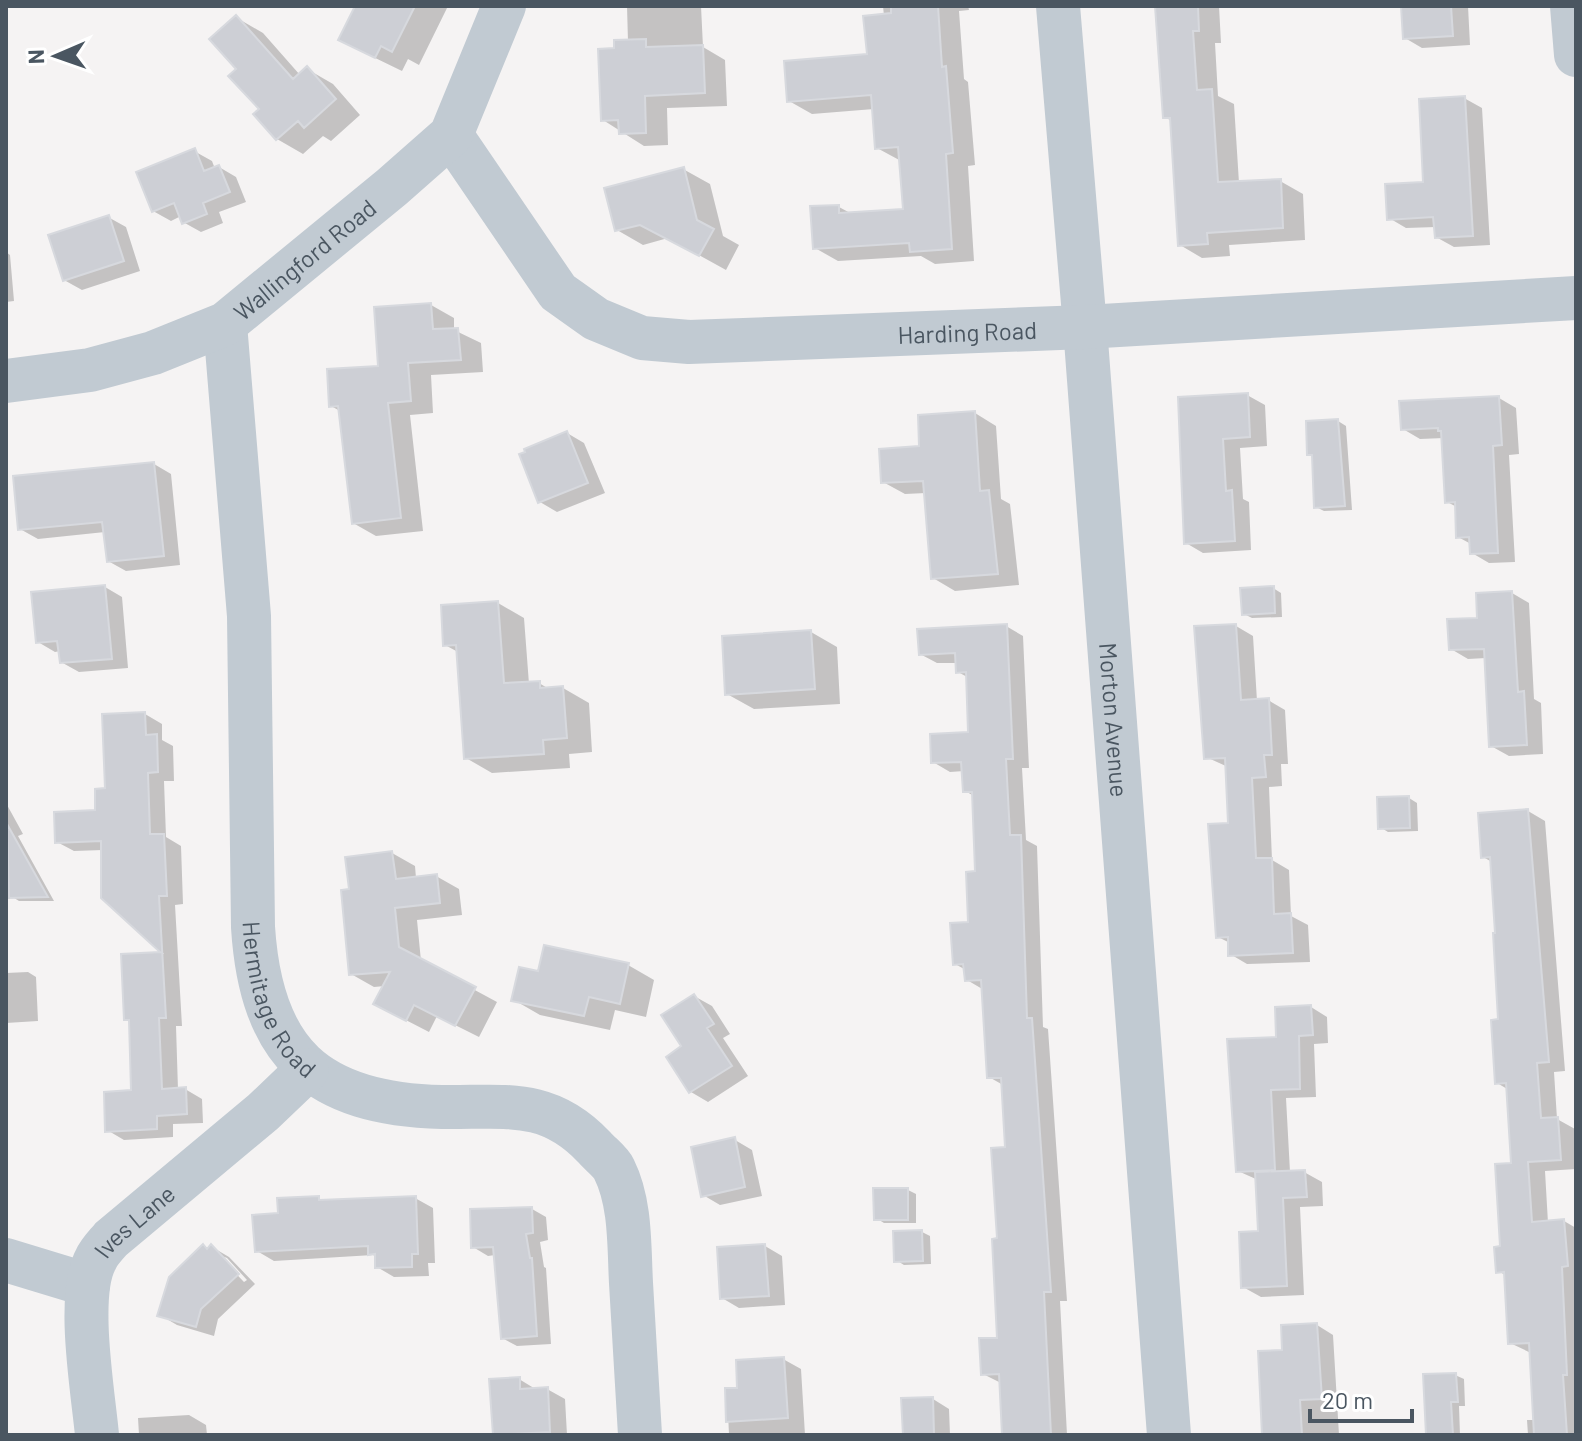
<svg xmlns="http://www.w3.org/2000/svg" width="1582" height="1441" viewBox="0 0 1582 1441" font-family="Barlow,sans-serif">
<rect width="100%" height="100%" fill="#f5f3f3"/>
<path fill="#0003" fill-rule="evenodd" d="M357,6H448L419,65L408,59L402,71L367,54Z
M627,6H701L703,47L725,60L727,106L667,108L668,145L644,146L603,120L616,50L628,42Z
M883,6H968L969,10L959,11L964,79L968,82L975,165L968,166L974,261L935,264L921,256L838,261L815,248L839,207L852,214L906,211L901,161L877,148L874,109L812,114L789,101L869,56L884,16Z
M1157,6H1219L1221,43H1215L1218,96L1234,104L1239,183L1280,181L1303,194L1305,240L1229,245L1230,256L1202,258L1180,245L1173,122L1165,117Z
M1403,6H1468L1470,45L1422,48L1405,38Z
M237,18L263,33L300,75L307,69L333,84L360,115L331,141L323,136L303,154L277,139L238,69Z
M1464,98L1482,108L1490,245L1454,247L1436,237V227L1406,228L1389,218L1425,184Z
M194,151L212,161L215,169L219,167L236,177L246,202L219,212L223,223L201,232L183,222L181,216L171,221L153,211Z
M683,169L710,184L723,236L739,245L726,270L668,238L643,245L617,230Z
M108,217L126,227L140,271L82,290L64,280Z
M6,252L10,255L14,301L6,302Z
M431,305L454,318V330L481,343L483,372L431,375L433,413L410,415L423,531L376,536L353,523L340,411L331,406L380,367Z
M1247,395L1265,405L1267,446L1240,448L1243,499L1249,502L1251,550L1203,553L1186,543L1181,399Z
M1499,398L1516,408L1519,454L1509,455L1515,562L1489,563L1472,553L1471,544L1458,537L1457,507L1447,502L1444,438L1420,439L1403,429Z
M975,413L996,426L1001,499L1010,504L1019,585L955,591L933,578L926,493L905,494L883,482L921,448Z
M1338,421L1346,426L1352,510L1324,511L1316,507L1315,457L1309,454Z
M567,433L584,443L605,493L557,512L540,502Z
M154,464L171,474L180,565L126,571L108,561L105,532L38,539L20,529Z
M105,587L122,597L128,668L79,672L61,662L60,651L55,652L38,642Z
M1273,588L1281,593L1282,617L1252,618L1244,614Z
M1512,593L1529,603L1534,699L1541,703L1543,754L1509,756L1491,746L1486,658L1468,659L1451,649L1480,620Z
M498,603L524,618L529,684L539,683L549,689L563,688L589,703L592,752L569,754L570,768L492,773L466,758L458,652L445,645Z
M1006,626L1023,636L1029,768H1022L1026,840L1037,846L1043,1027L1048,1029L1067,1301H1060L1067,1435H1004L1001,1383L983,1374L999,1339V1240L1007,1149L1003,1085L989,1077L984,990L967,980L966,970L955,964L970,924L977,873L974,796L965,791L964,771L950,772L933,762L970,734L969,678L958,672V663H937L920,654Z
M1236,626L1253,636L1257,701L1268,700L1285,710L1288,764H1281L1282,786L1269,787L1272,860L1289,870L1291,916L1308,925L1310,962L1247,964L1230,954V943L1218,937L1230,825L1228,767L1206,757Z
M811,632L837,647L840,704L754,709L727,694Z
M145,714L162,724V740L173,746L174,781H164L166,837L181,846L183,904L175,905L182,1026H176L178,1090L185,1089L202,1099L203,1123L173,1124V1137L124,1140L107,1130L133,1092L131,1022L126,1019L123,956L164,954L103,897V850L74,851L57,842L97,812Z
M1409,798L1417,803L1418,831L1388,832L1380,827Z
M6,803L23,834L18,836L54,901H19L11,896Z
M1528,811L1545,821L1565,1071L1554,1072L1557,1119L1575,1129L1576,1169L1545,1171L1548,1223L1564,1221L1576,1228V1435H1528L1527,1420H1535L1531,1353L1510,1343L1507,1276L1498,1271L1513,1165L1509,1090L1497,1083L1500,1021L1492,862L1483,857Z
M392,853L415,866L416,878L436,876L459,889L462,915L417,920L421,961L497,1002L479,1037L437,1016L429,1032L398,1016L385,986L374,987L351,974V891Z
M628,965L654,980L646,1017L615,1010L610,1030L540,1015L514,1000L539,974Z
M28,972L36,977L38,1021L6,1023V973Z
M694,996L712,1006L730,1034L723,1038L748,1076L708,1102L691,1092L669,1058L684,1047Z
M1311,1007L1327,1017L1328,1043L1314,1044L1316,1097L1286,1098L1290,1172H1304L1322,1182L1323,1206L1300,1207L1304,1295L1261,1297L1243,1287L1260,1233L1258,1180L1238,1171L1278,1038Z
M735,1140L752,1150L762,1196L720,1205L703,1195Z
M908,1190L916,1194V1223H884L876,1218Z
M318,1198L325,1202L415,1198L433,1208L435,1263H428L429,1276L394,1277L377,1267V1257L373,1255L274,1261L257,1251L280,1215Z
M532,1209L546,1217L548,1240L540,1242L544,1267L546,1268L551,1344L517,1346L502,1338L495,1255L488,1256L473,1247Z
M922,1232L930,1236L931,1264L904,1265L896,1260Z
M765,1246L782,1256L785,1305L739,1308L722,1298Z
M212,1247L229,1257L255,1284L218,1319L214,1336L177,1325L160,1315ZM217,1254L227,1258L247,1280L244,1282Z
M1317,1325L1333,1335L1339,1435H1262L1260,1353L1284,1352Z
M783,1359L801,1369L805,1435H729L727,1390H739Z
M1455,1375L1464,1379L1465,1406H1459L1460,1435H1428Z
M519,1379L537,1390L547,1389L565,1399L567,1435H495L492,1381Z
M933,1399L949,1409L950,1435H904Z
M189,1415L206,1425L207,1435H139L138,1418Z"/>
<path fill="#cdcfd5" stroke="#d7d9de" stroke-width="2" d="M355,6H415L392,52L381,46L375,58L338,40Z
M891,6H938L942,67L946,66L953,153L946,154L952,249L910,252L909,243L813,249L810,206L839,205V213L903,209L898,147L875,149L871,95L787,102L784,61L867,54L863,16L891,13Z
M1155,6H1198L1199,31H1193L1197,90L1212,89L1218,182L1281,179L1283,228L1207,233L1208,244L1178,246L1170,118H1163Z
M1401,6H1451L1453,36L1403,39Z
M236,15L293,79L307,66L336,99L304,128L298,121L276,140L253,114L259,109L228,76L236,69L209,39Z
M646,39V47L703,45L705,93L645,96L646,133L619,134L618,120L601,121L598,49L614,48V40Z
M1465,96L1473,236L1435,238L1433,217L1387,220L1385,184L1423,182L1419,99Z
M195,148L204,171L219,165L230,192L203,203L207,214L182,224L174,203L152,212L136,172Z
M684,167L697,220L714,229L699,256L640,225L615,231L604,188Z
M109,215L124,261L63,281L48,235Z
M431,303L433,329L458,328L461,360L408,363L411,401L388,403L401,518L352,524L338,406L329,407L327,369L378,366L374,307Z
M1248,393L1250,437L1223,439L1226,491L1232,490L1235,541L1184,544L1178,397Z
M1499,396L1502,445L1493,446L1498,553L1470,554L1469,537L1456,538L1455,502L1445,503L1441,431H1438V428L1401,430L1399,401Z
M975,411L980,491L989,490L998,574L931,579L923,481L881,483L879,449L919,446L918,415Z
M1338,419L1345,506L1314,508L1312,455H1307L1306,421Z
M567,431L588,483L538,503L519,454L525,452L524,449Z
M154,462L164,556L107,562L102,522L18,530L13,476Z
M105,585L112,659L60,663L57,641L36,643L31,592Z
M1274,586L1275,613L1242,615L1240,588Z
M1512,591L1518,692L1524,691L1527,745L1489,747L1484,649L1449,650L1447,619L1477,618L1476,593Z
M498,601L504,683L540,681V688L563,686L567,738L543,740L544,754L464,759L456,645L443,646L441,605Z
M1007,624L1013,759H1006L1010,835H1021L1027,1018H1032L1051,1292H1044L1051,1435H1002L999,1374L981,1375L979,1338H997L992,1239L997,1238L991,1148L1005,1147L1001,1078H987L981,980L965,981L963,964L953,965L950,923L968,922L966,872L975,871L972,792H963L961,762L931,763L930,734L968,732L966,672L956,673L955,653L919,655L917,629Z
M1236,624L1241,700L1269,698L1272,755H1264L1266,777L1252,778L1256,858H1272L1274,914L1291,913L1293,953L1228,956V937L1216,938L1208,824L1228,823L1225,758L1204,759L1194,626Z
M811,630L815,689L725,695L722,636Z
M145,712L146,735L157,734L158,772L148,773L150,834H164L167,896H159L166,1018H159L162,1089L186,1087L187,1114L157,1116V1129L105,1132L104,1092L131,1090L129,1020H124L121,954L160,952L101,898V841L55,843L54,812L95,810V789L105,788L102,714Z
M1409,796L1410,828L1378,829L1377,797Z
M1528,809L1549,1062L1537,1063L1541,1118L1558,1117L1561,1160L1528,1162L1532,1222L1564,1219L1568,1266L1562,1267L1567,1375H1563L1567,1435H1534L1529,1343L1508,1344L1504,1272L1496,1273L1494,1247L1500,1246L1495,1164L1511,1163L1506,1083L1495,1084L1491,1020L1498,1019L1493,933H1495L1490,857L1481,858L1478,813Z
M7,824L48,897L9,898Z
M392,851L396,879L437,874L440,903L395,908L399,947L476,987L455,1026L414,1005L406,1021L373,1004L390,972L349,975L341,890L349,889L345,857Z
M544,945L629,963L620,1004L589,997L584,1016L511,1001L519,967L538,971Z
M694,994L714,1024L707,1028L732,1066L689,1093L666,1057L681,1046L661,1015Z
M1311,1005L1313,1035L1299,1036L1300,1089L1271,1090L1275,1170L1236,1172L1227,1039L1276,1037L1275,1007Z
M735,1137L745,1187L701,1197L691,1147Z
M1305,1170L1307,1197L1283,1198L1287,1286L1241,1288L1239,1232L1258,1231L1255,1172Z
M873,1188H908V1220H874Z
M319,1196V1200L416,1196L418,1254H412V1267L375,1268V1254L368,1255V1246L255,1252L252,1215L278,1213L277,1198Z
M532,1207L533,1233L526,1234L530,1258H532L537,1336L501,1339L493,1247L471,1248L470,1209Z
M922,1230L923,1261L894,1262L893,1231Z
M203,1244L207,1249L211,1244L239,1274L201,1309L196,1327L157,1316L169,1277Z
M765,1244L769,1296L720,1299L717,1247Z
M1317,1323L1322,1399L1300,1400L1302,1435H1262L1258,1351L1282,1350L1281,1325Z
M784,1357L788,1418L726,1422L725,1388H737L736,1360Z
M1456,1373L1458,1402H1451L1453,1435H1426L1423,1374Z
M520,1377V1389L548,1387L550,1432L493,1435L489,1379Z
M933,1397L934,1435H903L901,1398Z"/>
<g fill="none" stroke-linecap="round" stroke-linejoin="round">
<g stroke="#c1cad2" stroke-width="44">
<path id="s1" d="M1058,6L1085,327L1169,1435"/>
<path d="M1572,6L1576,55"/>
<path id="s2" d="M451,135L558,292L596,319L642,338L689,342L1085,327L1576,298"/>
<path id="s3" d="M225,324L249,616L253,927C261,1053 316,1104 442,1107C503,1108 547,1097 594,1147C600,1154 610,1161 614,1169C631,1203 629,1246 631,1283C634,1334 637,1384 640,1435"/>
<path id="s4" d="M6,381L90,370L153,353L225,324L392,187L451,135L504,6"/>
<path d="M6,1260L88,1285"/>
<path id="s5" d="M97,1435C93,1392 76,1295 96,1259C99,1252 106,1245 111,1239L263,1112L307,1070"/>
</g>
</g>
<g text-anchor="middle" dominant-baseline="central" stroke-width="8" stroke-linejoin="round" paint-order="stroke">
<g font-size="24" fill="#4a5661" stroke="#fff">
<text stroke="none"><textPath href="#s4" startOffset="330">Wallingford Road</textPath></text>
<text stroke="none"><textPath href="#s2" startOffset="612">Harding Road</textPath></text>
<text stroke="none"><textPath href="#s1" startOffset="716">Morton Avenue</textPath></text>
<text stroke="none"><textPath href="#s3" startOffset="682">Hermitage Road</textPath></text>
<text stroke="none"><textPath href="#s5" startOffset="232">Ives Lane</textPath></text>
</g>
</g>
<rect width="1582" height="1441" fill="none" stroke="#4a5661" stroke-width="16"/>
<g transform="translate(56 56) rotate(268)" stroke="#ffffff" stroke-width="6" paint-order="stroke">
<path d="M0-6L14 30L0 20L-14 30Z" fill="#4a5661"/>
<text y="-12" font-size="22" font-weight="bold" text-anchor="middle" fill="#4a5661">N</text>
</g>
<path d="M1310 1409v12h102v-12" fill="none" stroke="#4a5661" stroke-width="4"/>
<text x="1322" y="1409" font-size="24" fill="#4a5661" stroke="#ffffff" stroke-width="6" paint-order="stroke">20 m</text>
</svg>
